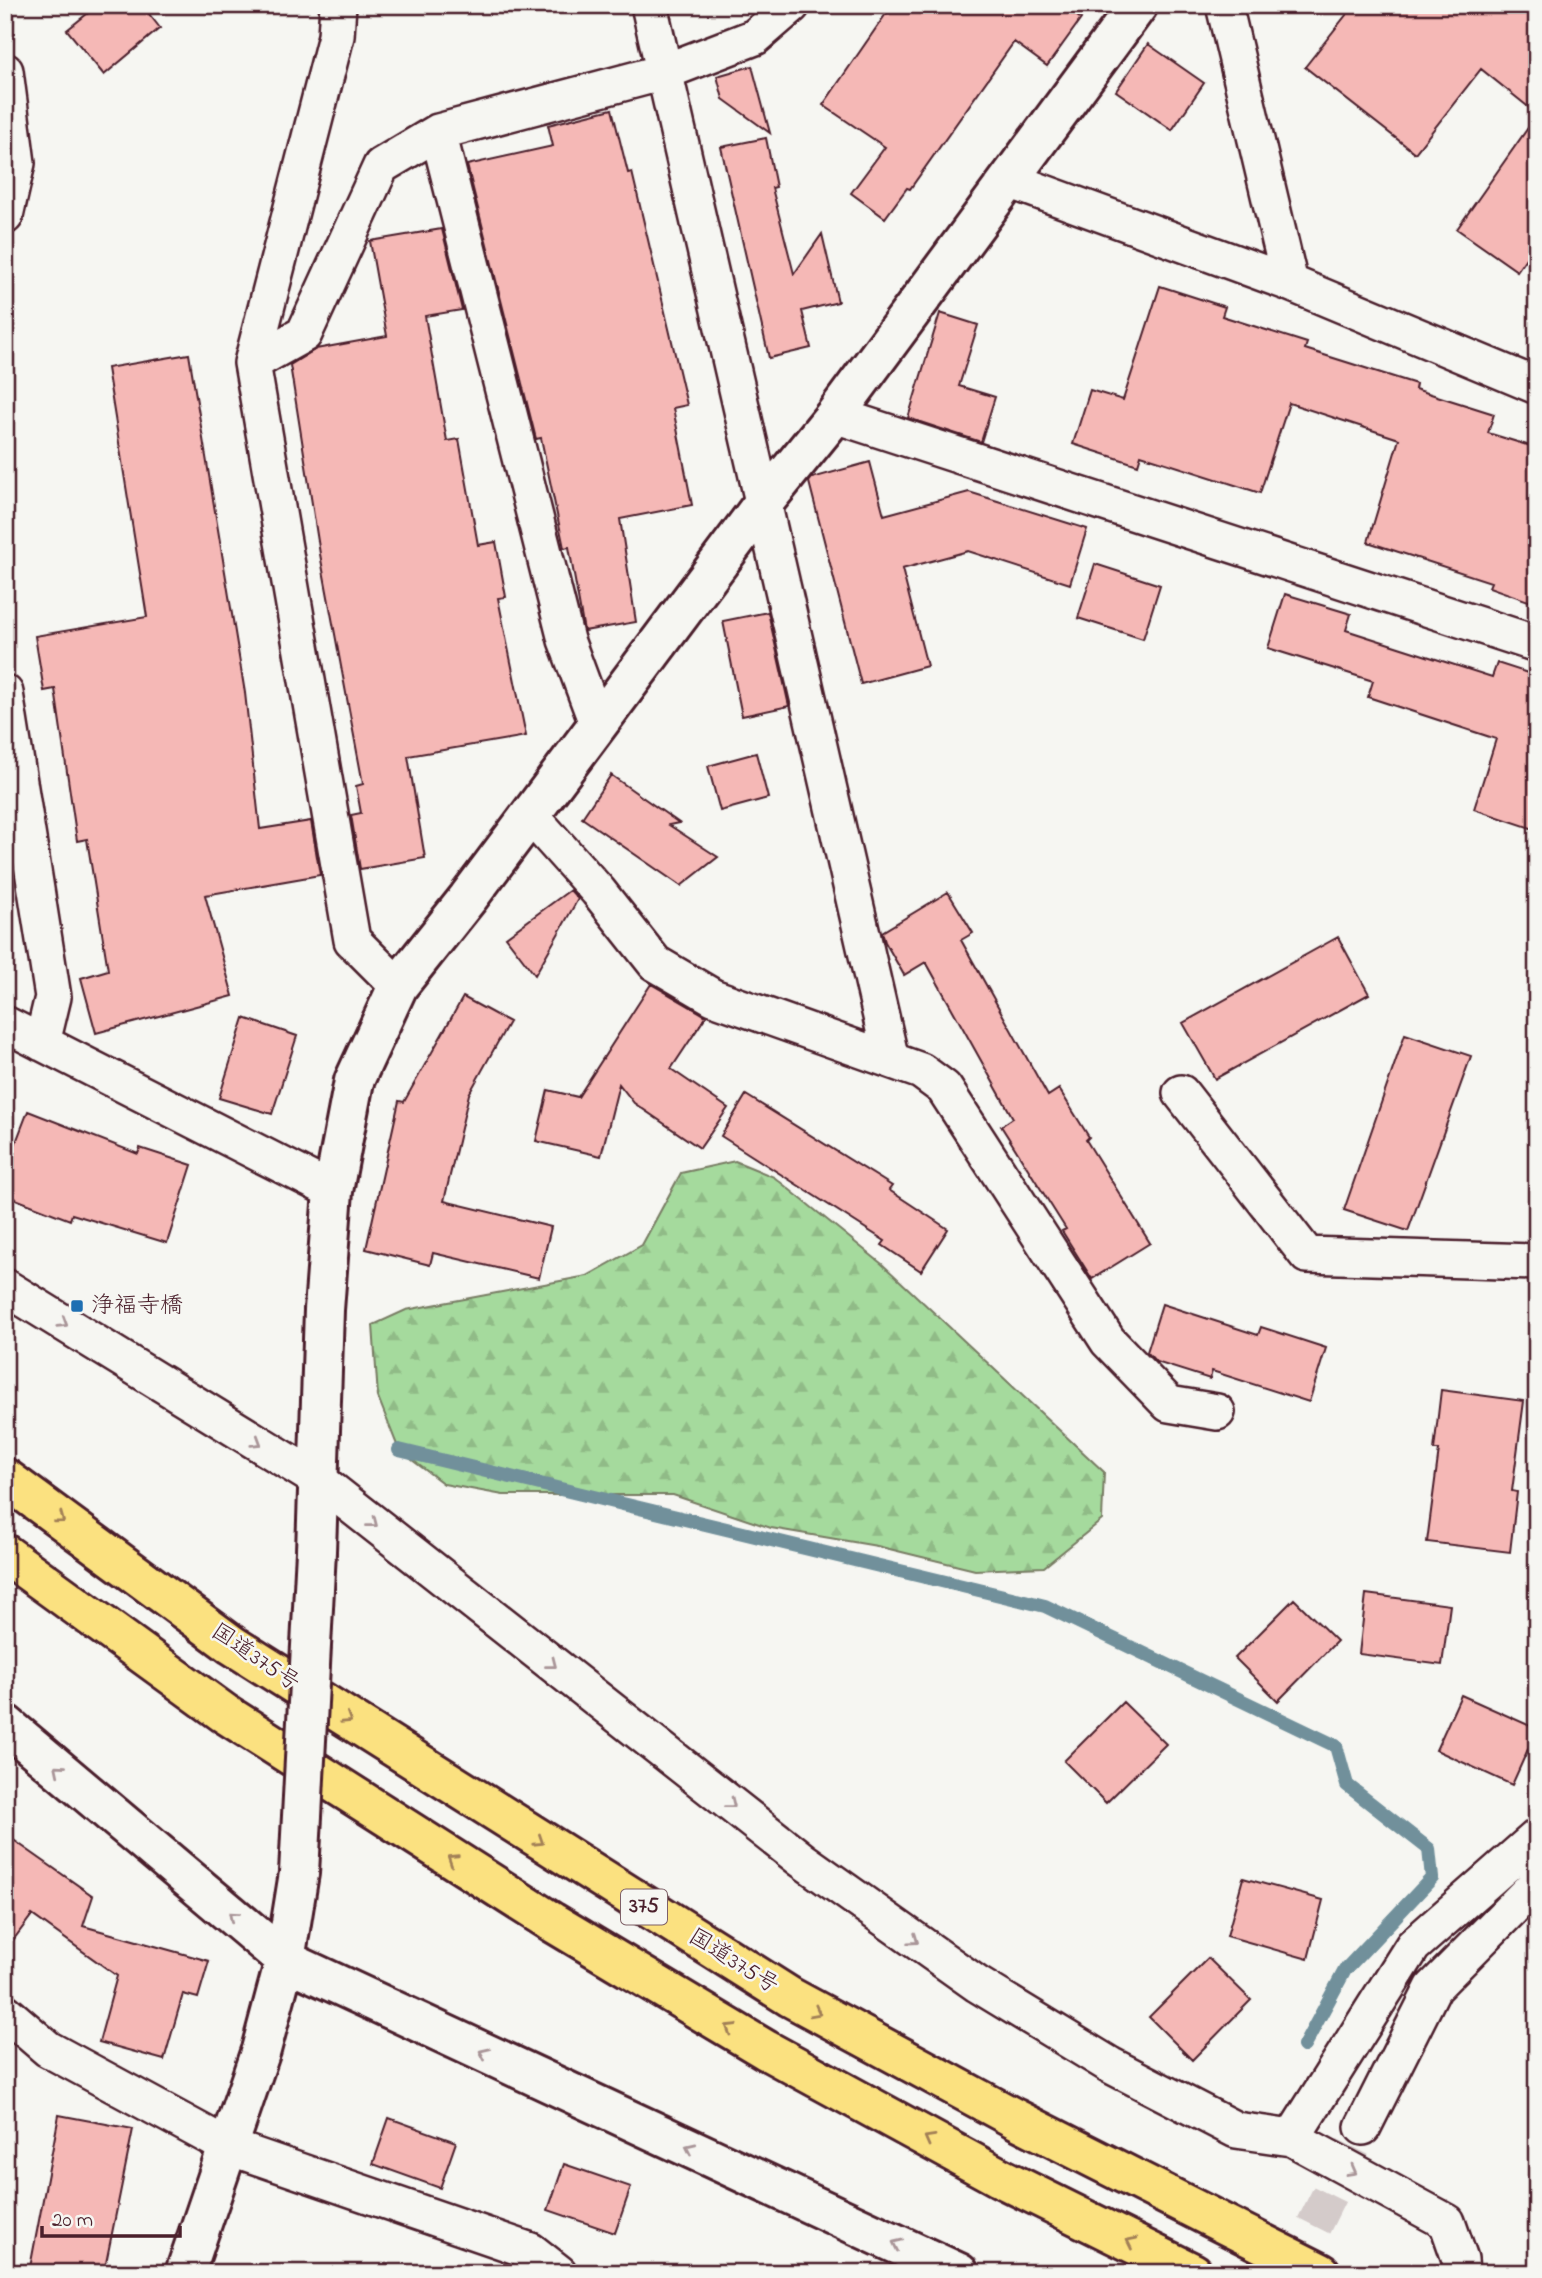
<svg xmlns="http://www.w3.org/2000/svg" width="1542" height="2278" viewBox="0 0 1542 2278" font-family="'Indie Flower','Klee One',sans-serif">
<defs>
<pattern id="forest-firs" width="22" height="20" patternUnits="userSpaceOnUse" patternTransform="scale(1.75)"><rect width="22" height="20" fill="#a5da9d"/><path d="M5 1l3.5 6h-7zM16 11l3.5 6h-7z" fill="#90bb87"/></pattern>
</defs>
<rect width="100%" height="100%" fill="#f6f6f2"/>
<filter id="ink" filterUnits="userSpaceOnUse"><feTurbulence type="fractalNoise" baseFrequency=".0143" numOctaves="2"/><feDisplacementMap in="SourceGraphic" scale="14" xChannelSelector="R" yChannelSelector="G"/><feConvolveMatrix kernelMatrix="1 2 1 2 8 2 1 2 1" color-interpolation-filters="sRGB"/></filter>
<g filter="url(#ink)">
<path fill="url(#forest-firs)" stroke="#787c64" stroke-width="2" d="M735,1161L774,1177L882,1264L1104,1472L1102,1520L1044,1567L975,1570L877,1546L771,1528L673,1495H503L444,1484L399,1450L378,1397L373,1325L406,1310L587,1276L642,1245L681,1173Z"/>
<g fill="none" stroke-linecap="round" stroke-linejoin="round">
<path stroke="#71909b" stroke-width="14" d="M399,1450L1045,1606L1336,1746L1347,1785L1429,1849L1432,1878L1345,1970L1304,2046"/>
</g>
<path fill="#f5b8b6" stroke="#4a1f2b" stroke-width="2" d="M98,5H142L160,28L104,75L67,30Z
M892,5H1062L1081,19L1047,66L1014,42L910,189L907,188L885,218L851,193L885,147L823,105Z
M1354,5H1537V114L1481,69L1415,153L1305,67Z
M1148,44L1204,83L1172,130L1116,91Z
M752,66L770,133L723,99L717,76Z
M612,109L628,173L632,172L687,405L673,408L692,505L620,519L636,622L584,631L569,547L564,548L541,438L536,439L467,165L553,146L548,125Z
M1537,115V242L1517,271L1457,229Z
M766,138L776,187L772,188L794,274L822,234L838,302L802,311L811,348L769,358L721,147Z
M442,229L462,310L425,316L447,441L459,439L478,545L496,542L506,597L498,598L526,736L408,756L425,858L360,869L351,815L361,813L356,786L363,784L320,554L290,365L316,349L387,336L370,241Z
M1160,286L1225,307L1222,316L1307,343L1305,349L1416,384L1415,389L1494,414L1488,433L1537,448V604L1489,587L1491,582L1368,542L1399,439L1289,403L1260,493L1141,455L1138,465L1073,444L1090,390L1123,400Z
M940,313L978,325L959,386L995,397L981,442L908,418Z
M189,354L245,693L260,829L311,821L320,875L205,895L233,996L96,1033L81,978L108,970L87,839L77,841L55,689L44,691L35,636L147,617L107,368Z
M870,462L884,515L969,492L1087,529L1070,584L968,551L902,569L927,666L861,684L809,482L812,478Z
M1095,564L1160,585L1143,639L1078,618Z
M1285,594L1351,614L1346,630L1492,677L1497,663L1537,676V830L1474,809L1496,739L1368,697L1373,681L1268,648Z
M768,612L789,706L742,716L723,621Z
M756,753L768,798L720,811L708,766Z
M611,775L679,823L669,825L718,857L681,886L582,818Z
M570,890L578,899L535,975L506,937Z
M948,892L973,933L961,940L1048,1096L1059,1089L1089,1137L1086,1140L1150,1243L1092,1279L1062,1231L1066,1229L1001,1126L1013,1118L926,962L904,975L885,942L882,932Z
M1338,937L1369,994L1215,1079L1183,1023Z
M651,984L706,1016L671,1069L728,1108L700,1148L634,1103L619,1084L601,1156L536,1141L548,1090L578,1097Z
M463,997L509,1022L469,1094L444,1201L551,1227L539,1278L433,1253L430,1265L366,1249L399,1101L404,1102Z
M244,1018L297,1036L272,1114L219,1098Z
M1405,1034L1471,1056L1408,1231L1344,1210Z
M746,1095L892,1186L889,1190L948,1229L921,1271L882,1245L885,1241L721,1136Z
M28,1111L138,1154L140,1148L192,1165L167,1243L72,1214L70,1220L5,1195V1171Z
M1162,1304L1258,1335L1261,1327L1326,1348L1309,1402L1212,1371L1210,1379L1156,1362L1147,1352Z
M1441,1390L1524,1401L1512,1491L1517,1492L1510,1552L1427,1542L1439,1450H1434Z
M1366,1594L1450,1605L1442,1665L1359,1654Z
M1294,1599L1337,1641L1278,1701L1235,1658Z
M1461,1695L1537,1729L1512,1785L1436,1750Z
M1123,1702L1166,1744L1106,1803L1064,1761Z
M5,1834L93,1896L83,1926L209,1961L198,1998L183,1994L164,2060L99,2042L117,1976L32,1915L5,1951Z
M1243,1878L1323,1900L1308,1959L1227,1936Z
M1208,1958L1251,2000L1192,2060L1149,2017Z
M59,2115L133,2129L104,2273H29Z
M389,2118L456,2142L440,2188L373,2164Z
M564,2164L631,2187L615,2233L548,2210Z"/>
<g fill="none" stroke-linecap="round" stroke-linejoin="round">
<path stroke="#d4cbca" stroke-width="35" stroke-dasharray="35 18" stroke-linecap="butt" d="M1290,2273L1363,2127"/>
<g stroke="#4a1f2b" stroke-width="40">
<path id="street" d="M338,5L336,36L252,363L352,940L398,986
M649,5L891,1060
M1224,5L1290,283L1537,386
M5,71L17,163L5,216
M438,132L566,640L598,726
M1009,180L1290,283
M252,363L304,334L381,166L438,132L664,72L755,37L792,5
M835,415L1537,644
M5,693L53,997L42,1043
M530,815L598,891L655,963L713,997L921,1071L944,1088L1108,1341L1169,1404L1217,1412
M5,1024L333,1191
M1181,1093L1307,1255L1537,1262
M5,1287L320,1481L802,1860L977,1984L1110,2065L1236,2130L1292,2138L1447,2222L1460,2259L1461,2273
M5,2012L48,2049L229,2147L531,2251L559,2273
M1363,2127L1433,1988L1537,1883
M1292,2138L1413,1946L1537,1837"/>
</g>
<g stroke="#4a1f2b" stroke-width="44">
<path id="secondary" d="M316,1551L324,1310L333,1191L354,1081L398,986L468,898L765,501L835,415L1138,5
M5,1724L285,1960L959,2273
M185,2273L261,2050L285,1960L299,1873"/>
</g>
<g stroke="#4a1f2b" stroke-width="44">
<path id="highway" d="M5,1478L232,1645L790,1997L1014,2118L1321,2273
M5,1554L224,1713L552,1922L766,2050L999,2177L1193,2273"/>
</g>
<use href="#street" stroke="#f6f6f2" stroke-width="35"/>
<use href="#secondary" stroke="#f6f6f2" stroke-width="38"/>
<use href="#highway" stroke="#fbe180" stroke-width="38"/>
<g stroke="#4a1f2b" stroke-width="44" stroke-linecap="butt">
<path id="secondary-bridge" d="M299,1873L316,1551"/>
</g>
<use href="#secondary-bridge" stroke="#f6f6f2" stroke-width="38"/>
</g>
<defs><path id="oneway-chevron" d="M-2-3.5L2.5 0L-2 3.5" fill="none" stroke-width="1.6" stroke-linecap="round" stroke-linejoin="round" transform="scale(1.75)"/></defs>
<g stroke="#a99598">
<use href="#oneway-chevron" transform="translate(63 1323) rotate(32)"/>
<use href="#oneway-chevron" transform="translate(257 1442) rotate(32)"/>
<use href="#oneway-chevron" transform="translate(373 1523) rotate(38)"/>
<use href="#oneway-chevron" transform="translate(552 1664) rotate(38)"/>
<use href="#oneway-chevron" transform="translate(59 1769) rotate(-140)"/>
<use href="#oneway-chevron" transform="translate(731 1804) rotate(38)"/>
<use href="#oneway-chevron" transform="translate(233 1916) rotate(-140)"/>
<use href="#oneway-chevron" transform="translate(914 1940) rotate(35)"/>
<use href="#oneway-chevron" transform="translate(484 2053) rotate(-155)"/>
<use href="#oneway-chevron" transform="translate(690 2148) rotate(-155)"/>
<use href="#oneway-chevron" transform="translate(1352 2171) rotate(29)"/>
<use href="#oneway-chevron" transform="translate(897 2244) rotate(-155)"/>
</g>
<g stroke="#a28056">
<use href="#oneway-chevron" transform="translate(60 1519) rotate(36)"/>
<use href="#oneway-chevron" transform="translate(347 1719) rotate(33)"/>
<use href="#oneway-chevron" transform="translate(539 1841) rotate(33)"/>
<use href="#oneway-chevron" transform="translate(452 1859) rotate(-147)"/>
<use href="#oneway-chevron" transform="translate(816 2012) rotate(28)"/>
<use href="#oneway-chevron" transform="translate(730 2028) rotate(-149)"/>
<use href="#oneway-chevron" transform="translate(929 2139) rotate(-151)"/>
<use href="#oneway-chevron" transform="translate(1131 2242) rotate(-154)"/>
</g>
</g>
<rect fill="#1f6fb2" stroke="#f6f6f2" stroke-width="2.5" x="70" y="1299" width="14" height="14" rx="3.5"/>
<g text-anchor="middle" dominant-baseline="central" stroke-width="5" stroke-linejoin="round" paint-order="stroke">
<rect fill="#f6f6f2" stroke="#7e6067" stroke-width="2" x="621" y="1889.5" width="46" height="35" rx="5"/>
<g font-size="21" font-weight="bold" fill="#4a1f2b">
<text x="644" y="1907">375</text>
</g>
<g font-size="23" fill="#4a1f2b" stroke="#f6f6f2" text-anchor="start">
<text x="91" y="1306">浄福寺橋</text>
</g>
<g font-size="23" fill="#4a1f2b" stroke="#f6f6f2">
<text transform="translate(255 1658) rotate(34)">国道375号</text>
<text transform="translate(733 1962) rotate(32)">国道375号</text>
</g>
</g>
<rect width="1542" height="2278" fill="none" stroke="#f6f6f2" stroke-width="28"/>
<rect x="14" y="14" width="1514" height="2250" fill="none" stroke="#4a1f2b" stroke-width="2.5" filter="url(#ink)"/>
<path d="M42 2226v10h138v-10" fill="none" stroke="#4a1f2b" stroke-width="3.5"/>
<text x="52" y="2226" font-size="21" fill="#4a1f2b" stroke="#f6f6f2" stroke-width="5" paint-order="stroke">20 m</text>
</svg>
